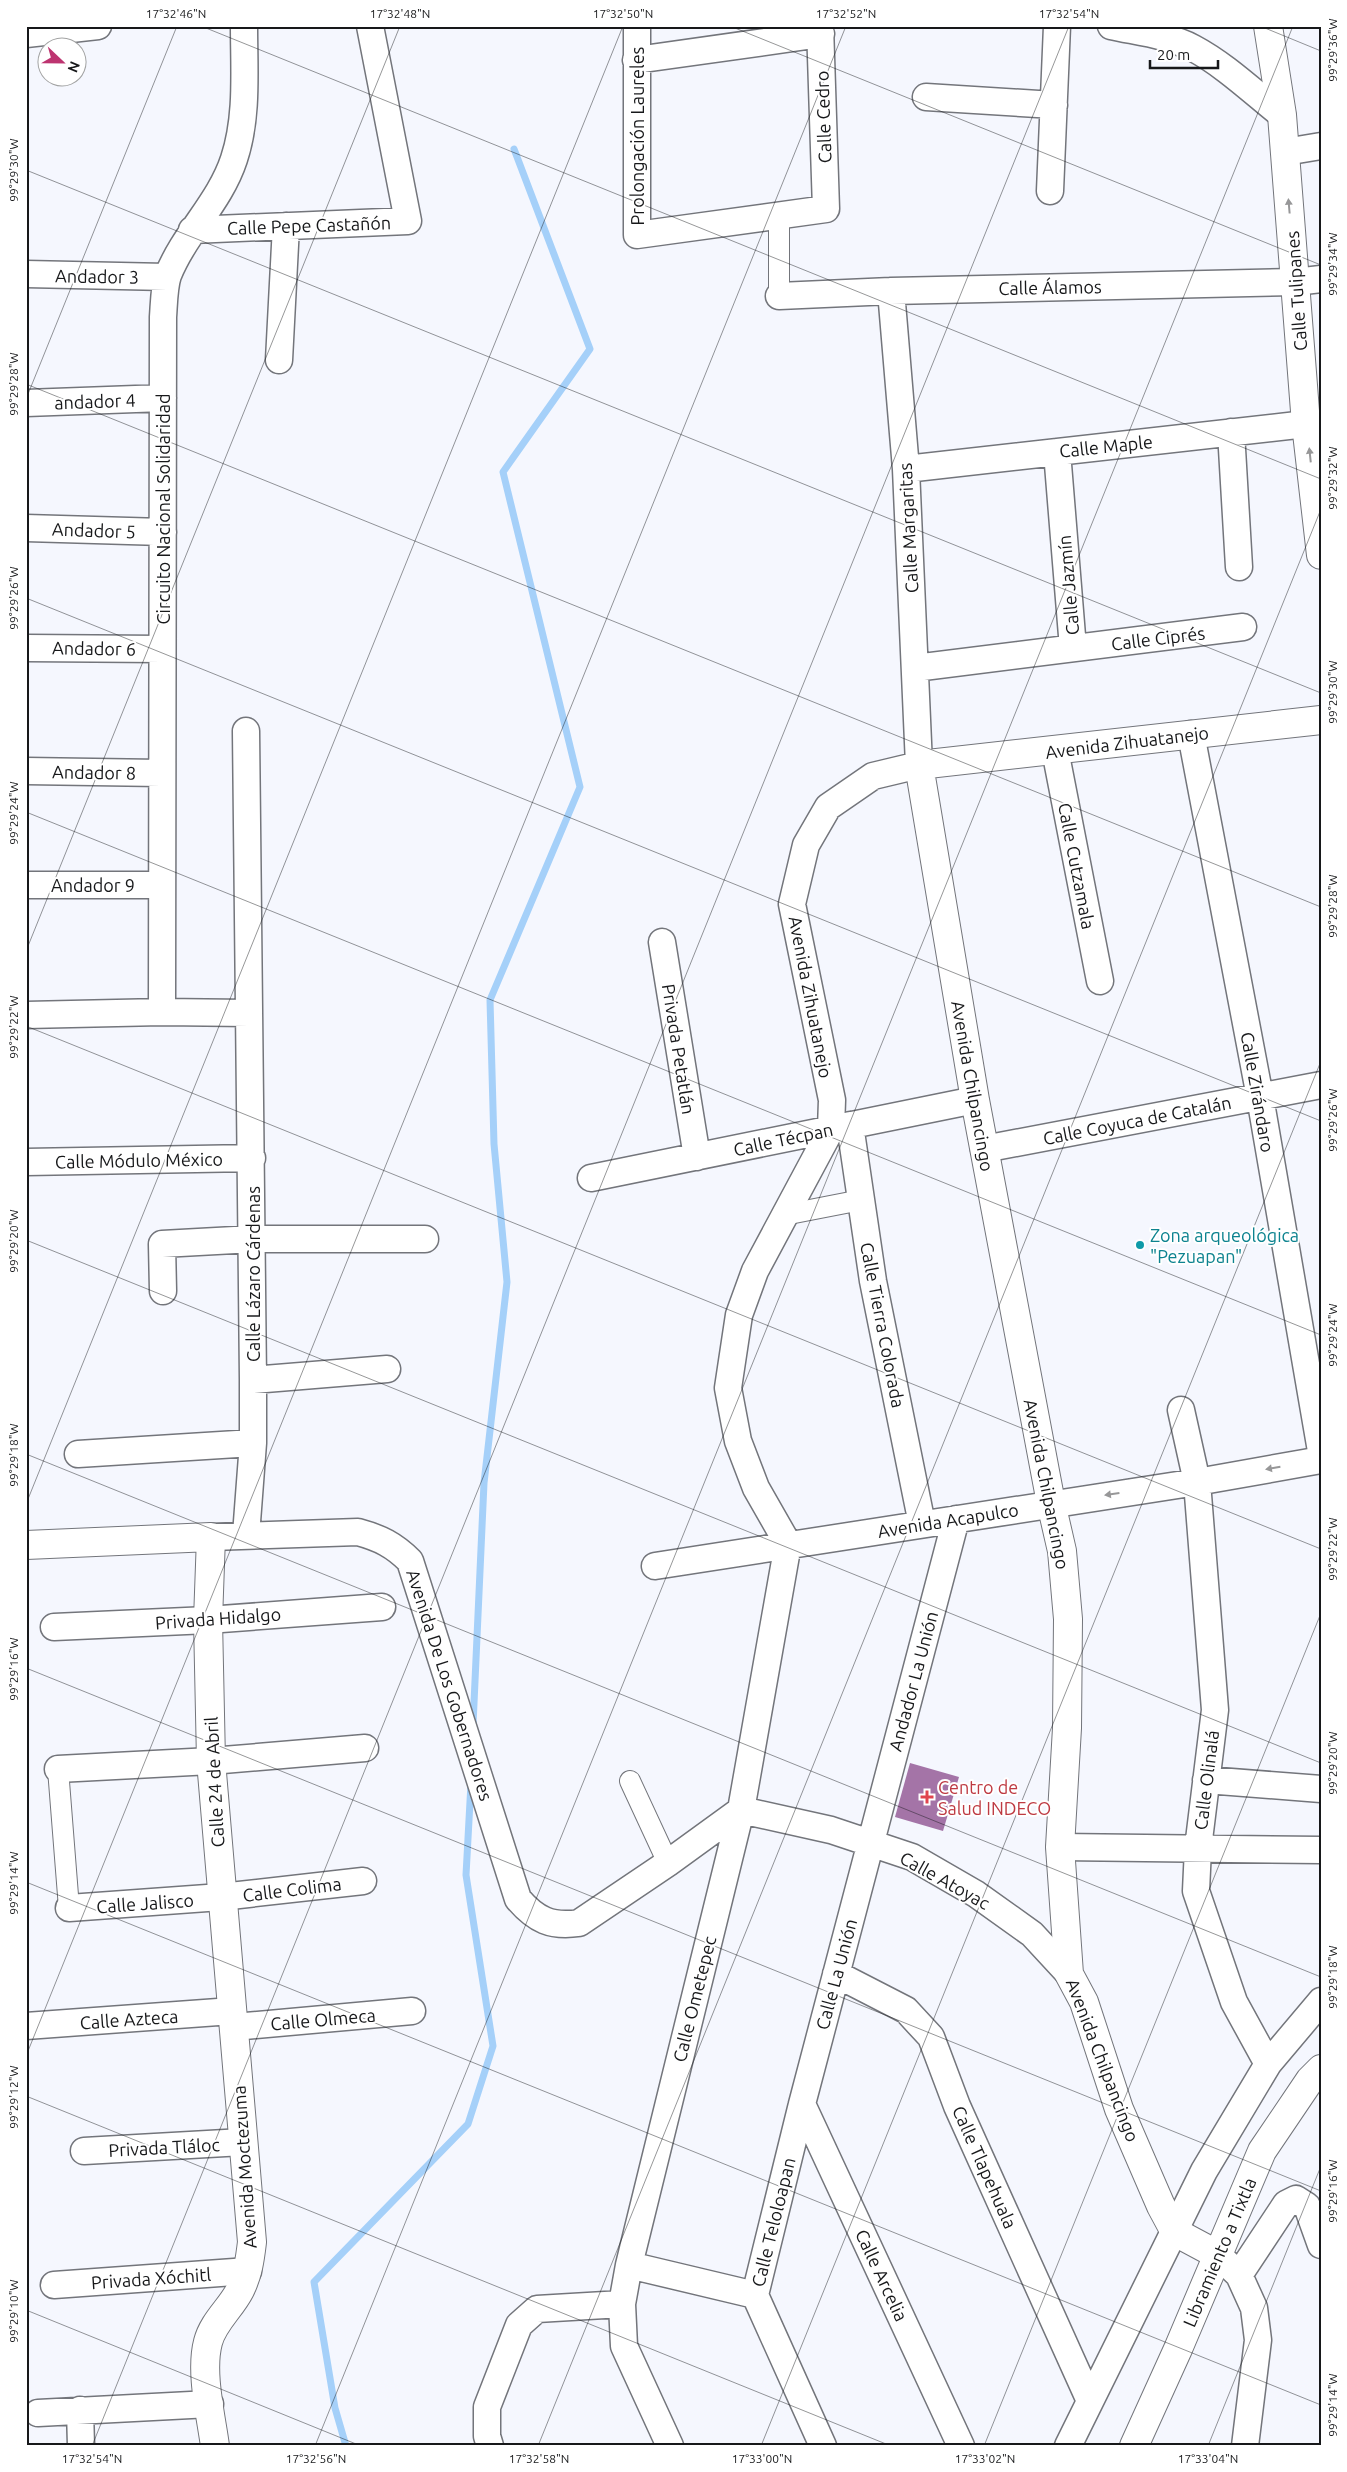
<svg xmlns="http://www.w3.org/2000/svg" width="1347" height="2472" viewBox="0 0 1347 2472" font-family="Ubuntu,sans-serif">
<rect width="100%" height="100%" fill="#f5f7fe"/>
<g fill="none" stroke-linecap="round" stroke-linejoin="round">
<path stroke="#a5d0f9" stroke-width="7" d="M473,1725L484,1483L507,1282L494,1144L490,1000L580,787L503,472L590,349L514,149
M346,2446L335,2408L314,2282L468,2124L493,2046L466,1875L471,1783"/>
</g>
<path fill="#a474a7" d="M910,1763L959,1777L943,1831L895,1817Z"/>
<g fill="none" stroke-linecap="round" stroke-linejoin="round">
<g stroke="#73757b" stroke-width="22">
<path id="pedestrian" d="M779,296V215
M784,1215L861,1200
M58,1769L69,1908
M630,1781L668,1863"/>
</g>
<g stroke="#73757b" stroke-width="29">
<path id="minor" d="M637,26V235L826,209L820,26
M1111,26C1138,32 1168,35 1193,48C1225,65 1253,92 1282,115
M26,34L98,26
M636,60L821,34
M926,97L1054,105
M1285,152L1321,146
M1050,191L1057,26
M192,230L408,221L370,26
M26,274L167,277
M779,296L891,291L1295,282L1321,279
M279,360L286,226
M26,403L163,398
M1231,432L1239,567
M1057,452L1073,648
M906,469L1306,424
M26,528L163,532
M26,648L162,649
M915,668L1243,627
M246,731L253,1380V1443L246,1535
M1191,734L1260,1097L1321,1451
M1055,750L1100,981
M26,771L161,773
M26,885H160
M662,942L697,1157
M162,1012L163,317C164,304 164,287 168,275C185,233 220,202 234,159C248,117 244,70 244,26
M26,1015L162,1012L249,1013
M850,1125L873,1281L922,1524
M984,1149L1321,1085
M26,1162L252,1158
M591,1178L975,1100
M163,1291L162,1244L253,1239H425
M253,1380L387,1369
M1181,1410L1197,1482L1215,1710L1198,1848L1196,1891L1234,2002L1268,2064
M78,1454L253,1443
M211,1537L358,1532C380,1538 394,1545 410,1561L518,1899C536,1920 551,1927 579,1923L668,1863L741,1810L831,1830L912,1857L976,1894L1032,1934L1069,1974
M655,1566L1197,1482L1321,1460
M54,1627L208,1620L382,1607
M58,1769L211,1761L365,1748
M1206,1780L1321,1789
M1060,1847L1321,1850
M69,1908L221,1897L363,1881
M836,1974L906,2010L931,2037L957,2106L1090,2401
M26,2026L232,2011
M234,2027L412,2011
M802,2104L961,2446
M84,2151L243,2142
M1218,2255L1239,2275L1254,2308L1258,2340L1245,2446
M629,2265L755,2295
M1239,2275L1286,2204L1296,2199L1307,2206L1321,2245
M54,2285L248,2271
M80,2410L81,2446
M38,2413L210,2404
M490,2446L487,2436V2407L519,2325L537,2309L622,2304
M670,2446L624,2346L622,2304L629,2265L741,1810L788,1544L756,1488L738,1441L728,1388L739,1315L755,1271L831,1129L832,1100L792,904L806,845L828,807L873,776L919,765L906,469L891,291
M823,2446L755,2295L802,2104L956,1519
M1068,2446L1204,2171L1268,2064L1321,2001"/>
</g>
<g stroke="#73757b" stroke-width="30">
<path id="tertiary" d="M1268,26L1282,115L1306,424L1321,555
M26,1545L211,1537L208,1620L211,1761L252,2242C250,2259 248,2274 240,2290C231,2308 213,2322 208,2342C200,2372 211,2416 215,2446
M1218,2255L1175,2232L1161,2206L1119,2109L1084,2002L1069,1974L1060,1847L1067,1728L1068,1619L1062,1551L1051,1503L975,1100L919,765L1321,720"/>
</g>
<g stroke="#73757b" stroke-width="30">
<path id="primary" d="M1134,2446L1178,2349L1262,2151L1310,2080L1321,2069"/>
</g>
<use href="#pedestrian" stroke="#fff" stroke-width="20"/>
<use href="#minor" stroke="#fff" stroke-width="26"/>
<use href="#tertiary" stroke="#fff" stroke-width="28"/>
<use href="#primary" stroke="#fff" stroke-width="28"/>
</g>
<defs><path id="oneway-solid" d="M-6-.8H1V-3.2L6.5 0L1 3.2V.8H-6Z" transform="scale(1.25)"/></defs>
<g fill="#979798">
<use href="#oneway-solid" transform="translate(1289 206) rotate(-95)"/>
<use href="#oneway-solid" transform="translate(1310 455) rotate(-96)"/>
<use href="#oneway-solid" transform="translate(1273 1468) rotate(170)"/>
<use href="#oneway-solid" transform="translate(1112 1494) rotate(172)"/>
</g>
<path fill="none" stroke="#17181a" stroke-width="1" stroke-opacity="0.45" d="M201,26L1321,479M730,26L1321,265M1260,26L1321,51M26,170L1321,693M26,384L1321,907M26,399L177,26M26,598L1321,1121M26,812L1321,1335M26,951L400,26M26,1026L1321,1549M26,1240L1321,1763M26,1454L1321,1977M26,1504L623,26M26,1668L1321,2191M26,1882L1321,2405M26,2056L846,26M26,2096L891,2446M26,2310L361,2446M92,2446L1069,26M315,2446L1293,26M538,2446L1321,509M761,2446L1321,1061M984,2446L1321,1613M1208,2446L1321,2166"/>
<circle fill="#0f9aa8" stroke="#fff" stroke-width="2" cx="1140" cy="1245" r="5"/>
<path fill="#e0444e" stroke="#fff" stroke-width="2" d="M924.5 1789.5h5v5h5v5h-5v5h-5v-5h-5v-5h5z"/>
<g text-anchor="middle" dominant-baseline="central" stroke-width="4" stroke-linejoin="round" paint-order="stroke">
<g font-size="18" fill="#17181a" stroke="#fff">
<text transform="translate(823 117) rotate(-92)">Calle Cedro</text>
<text transform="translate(637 136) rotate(-90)">Prolongación Laureles</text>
<text transform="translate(309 225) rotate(-2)">Calle Pepe Castañón</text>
<text transform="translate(97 276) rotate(1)">Andador 3</text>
<text transform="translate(1050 287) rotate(-1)">Calle Álamos</text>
<text transform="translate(1296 291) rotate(-94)">Calle Tulipanes</text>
<text transform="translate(95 401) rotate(-2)">andador 4</text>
<text transform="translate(1106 446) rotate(-6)">Calle Maple</text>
<text transform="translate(163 509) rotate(-90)">Circuito Nacional Solidaridad</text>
<text transform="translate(908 528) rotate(-93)">Calle Margaritas</text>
<text transform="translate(94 530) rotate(2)">Andador 5</text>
<text transform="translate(1068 585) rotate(-95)">Calle Jazmín</text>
<text transform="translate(1158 638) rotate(-7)">Calle Ciprés</text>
<text transform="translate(94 648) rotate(1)">Andador 6</text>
<text transform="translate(1127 742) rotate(-7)">Avenida Zihuatanejo</text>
<text transform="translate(94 772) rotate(1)">Andador 8</text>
<text transform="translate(1077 866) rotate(79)">Calle Cutzamala</text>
<text x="93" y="885">Andador 9</text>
<text transform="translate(811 997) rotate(79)">Avenida Zihuatanejo</text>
<text transform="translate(679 1049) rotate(81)">Privada Petatlán</text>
<text transform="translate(973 1086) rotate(80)">Avenida Chilpancingo</text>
<text transform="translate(1258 1092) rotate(80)">Calle Zirándaro</text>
<text transform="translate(1137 1120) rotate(-11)">Calle Coyuca de Catalán</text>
<text transform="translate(783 1139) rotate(-12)">Calle Técpan</text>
<text transform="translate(139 1160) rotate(-1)">Calle Módulo México</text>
<text transform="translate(253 1274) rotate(-90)">Calle Lázaro Cárdenas</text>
<text transform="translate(883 1325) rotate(79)">Calle Tierra Colorada</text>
<text transform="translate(1047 1484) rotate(79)">Avenida Chilpancingo</text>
<text transform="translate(948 1520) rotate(-9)">Avenida Acapulco</text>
<text transform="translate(218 1618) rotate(-4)">Privada Hidalgo</text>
<text transform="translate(913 1681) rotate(-75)">Andador La Unión</text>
<text transform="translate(450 1685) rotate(72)">Avenida De Los Gobernadores</text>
<text transform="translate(1206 1780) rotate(-83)">Calle Olinalá</text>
<text transform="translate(214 1782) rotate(-93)">Calle 24 de Abril</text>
<text transform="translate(945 1880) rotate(29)">Calle Atoyac</text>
<text transform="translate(292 1889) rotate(-7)">Calle Colima</text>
<text transform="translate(145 1903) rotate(-4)">Calle Jalisco</text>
<text transform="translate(836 1974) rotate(-75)">Calle La Unión</text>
<text transform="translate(694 1999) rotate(-76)">Calle Ometepec</text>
<text transform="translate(129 2019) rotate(-4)">Calle Azteca</text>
<text transform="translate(323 2019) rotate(-5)">Calle Olmeca</text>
<text transform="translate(1103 2060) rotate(69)">Avenida Chilpancingo</text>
<text transform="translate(164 2147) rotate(-3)">Privada Tláloc</text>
<text transform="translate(244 2167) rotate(-94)">Avenida Moctezuma</text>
<text transform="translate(985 2167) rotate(66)">Calle Tlapehuala</text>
<text transform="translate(773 2222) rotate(-76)">Calle Teloloapan</text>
<text transform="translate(1219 2252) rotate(-67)">Libramiento a Tixtla</text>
<text transform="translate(882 2275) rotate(65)">Calle Arcelia</text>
<text transform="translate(151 2278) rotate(-4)">Privada Xóchitl</text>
</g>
<g font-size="18" fill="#0d838f" stroke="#fff" text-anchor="start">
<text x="1150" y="1235">Zona arqueológica<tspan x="1150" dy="21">"Pezuapan"</tspan></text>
</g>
<g font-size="18" fill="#be3a42" stroke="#fff" text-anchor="start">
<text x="938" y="1787">Centro de<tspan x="938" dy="21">Salud INDECO</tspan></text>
</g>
</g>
<rect width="1347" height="2472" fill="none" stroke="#ffffff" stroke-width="55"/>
<g transform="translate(62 62) rotate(112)"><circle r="24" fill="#ffffff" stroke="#a2a3a3"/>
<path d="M0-4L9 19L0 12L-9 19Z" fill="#bd3470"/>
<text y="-8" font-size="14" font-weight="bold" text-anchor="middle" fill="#17181a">N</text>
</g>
<path d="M1150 60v8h68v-8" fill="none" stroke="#17181a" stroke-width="2.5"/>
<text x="1157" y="60" font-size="15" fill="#17181a" stroke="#ffffff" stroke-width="4" paint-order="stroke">20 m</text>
<rect x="28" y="28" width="1292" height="2416" fill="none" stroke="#17181a" stroke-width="2"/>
<g font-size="12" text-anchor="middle" fill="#17181a">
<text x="176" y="18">17°32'46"N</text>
<text x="400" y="18">17°32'48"N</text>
<text x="623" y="18">17°32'50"N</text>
<text x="846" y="18">17°32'52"N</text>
<text x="1069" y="18">17°32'54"N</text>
<text transform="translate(1333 50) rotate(-90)" y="4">99°29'36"W</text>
<text transform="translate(14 170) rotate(-90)" y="4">99°29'30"W</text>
<text transform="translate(1333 264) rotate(-90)" y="4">99°29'34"W</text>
<text transform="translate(14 384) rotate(-90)" y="4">99°29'28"W</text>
<text transform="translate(1333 478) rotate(-90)" y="4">99°29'32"W</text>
<text transform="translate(14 598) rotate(-90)" y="4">99°29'26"W</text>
<text transform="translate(1333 692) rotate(-90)" y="4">99°29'30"W</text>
<text transform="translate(14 813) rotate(-90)" y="4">99°29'24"W</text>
<text transform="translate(1333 906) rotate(-90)" y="4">99°29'28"W</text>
<text transform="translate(14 1027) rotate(-90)" y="4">99°29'22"W</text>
<text transform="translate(1333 1120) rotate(-90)" y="4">99°29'26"W</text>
<text transform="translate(14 1241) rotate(-90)" y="4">99°29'20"W</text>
<text transform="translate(1333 1335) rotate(-90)" y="4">99°29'24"W</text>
<text transform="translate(14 1455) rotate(-90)" y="4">99°29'18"W</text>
<text transform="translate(1333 1549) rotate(-90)" y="4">99°29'22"W</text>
<text transform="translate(14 1669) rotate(-90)" y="4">99°29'16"W</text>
<text transform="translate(1333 1763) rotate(-90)" y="4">99°29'20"W</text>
<text transform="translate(14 1883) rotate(-90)" y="4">99°29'14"W</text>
<text transform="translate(1333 1977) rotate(-90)" y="4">99°29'18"W</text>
<text transform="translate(14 2097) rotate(-90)" y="4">99°29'12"W</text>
<text transform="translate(1333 2191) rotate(-90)" y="4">99°29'16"W</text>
<text transform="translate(14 2311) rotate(-90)" y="4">99°29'10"W</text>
<text transform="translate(1333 2405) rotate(-90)" y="4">99°29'14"W</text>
<text x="92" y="2463">17°32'54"N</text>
<text x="316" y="2463">17°32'56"N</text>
<text x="539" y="2463">17°32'58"N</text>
<text x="762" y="2463">17°33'00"N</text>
<text x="985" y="2463">17°33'02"N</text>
<text x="1208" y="2463">17°33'04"N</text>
</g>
</svg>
